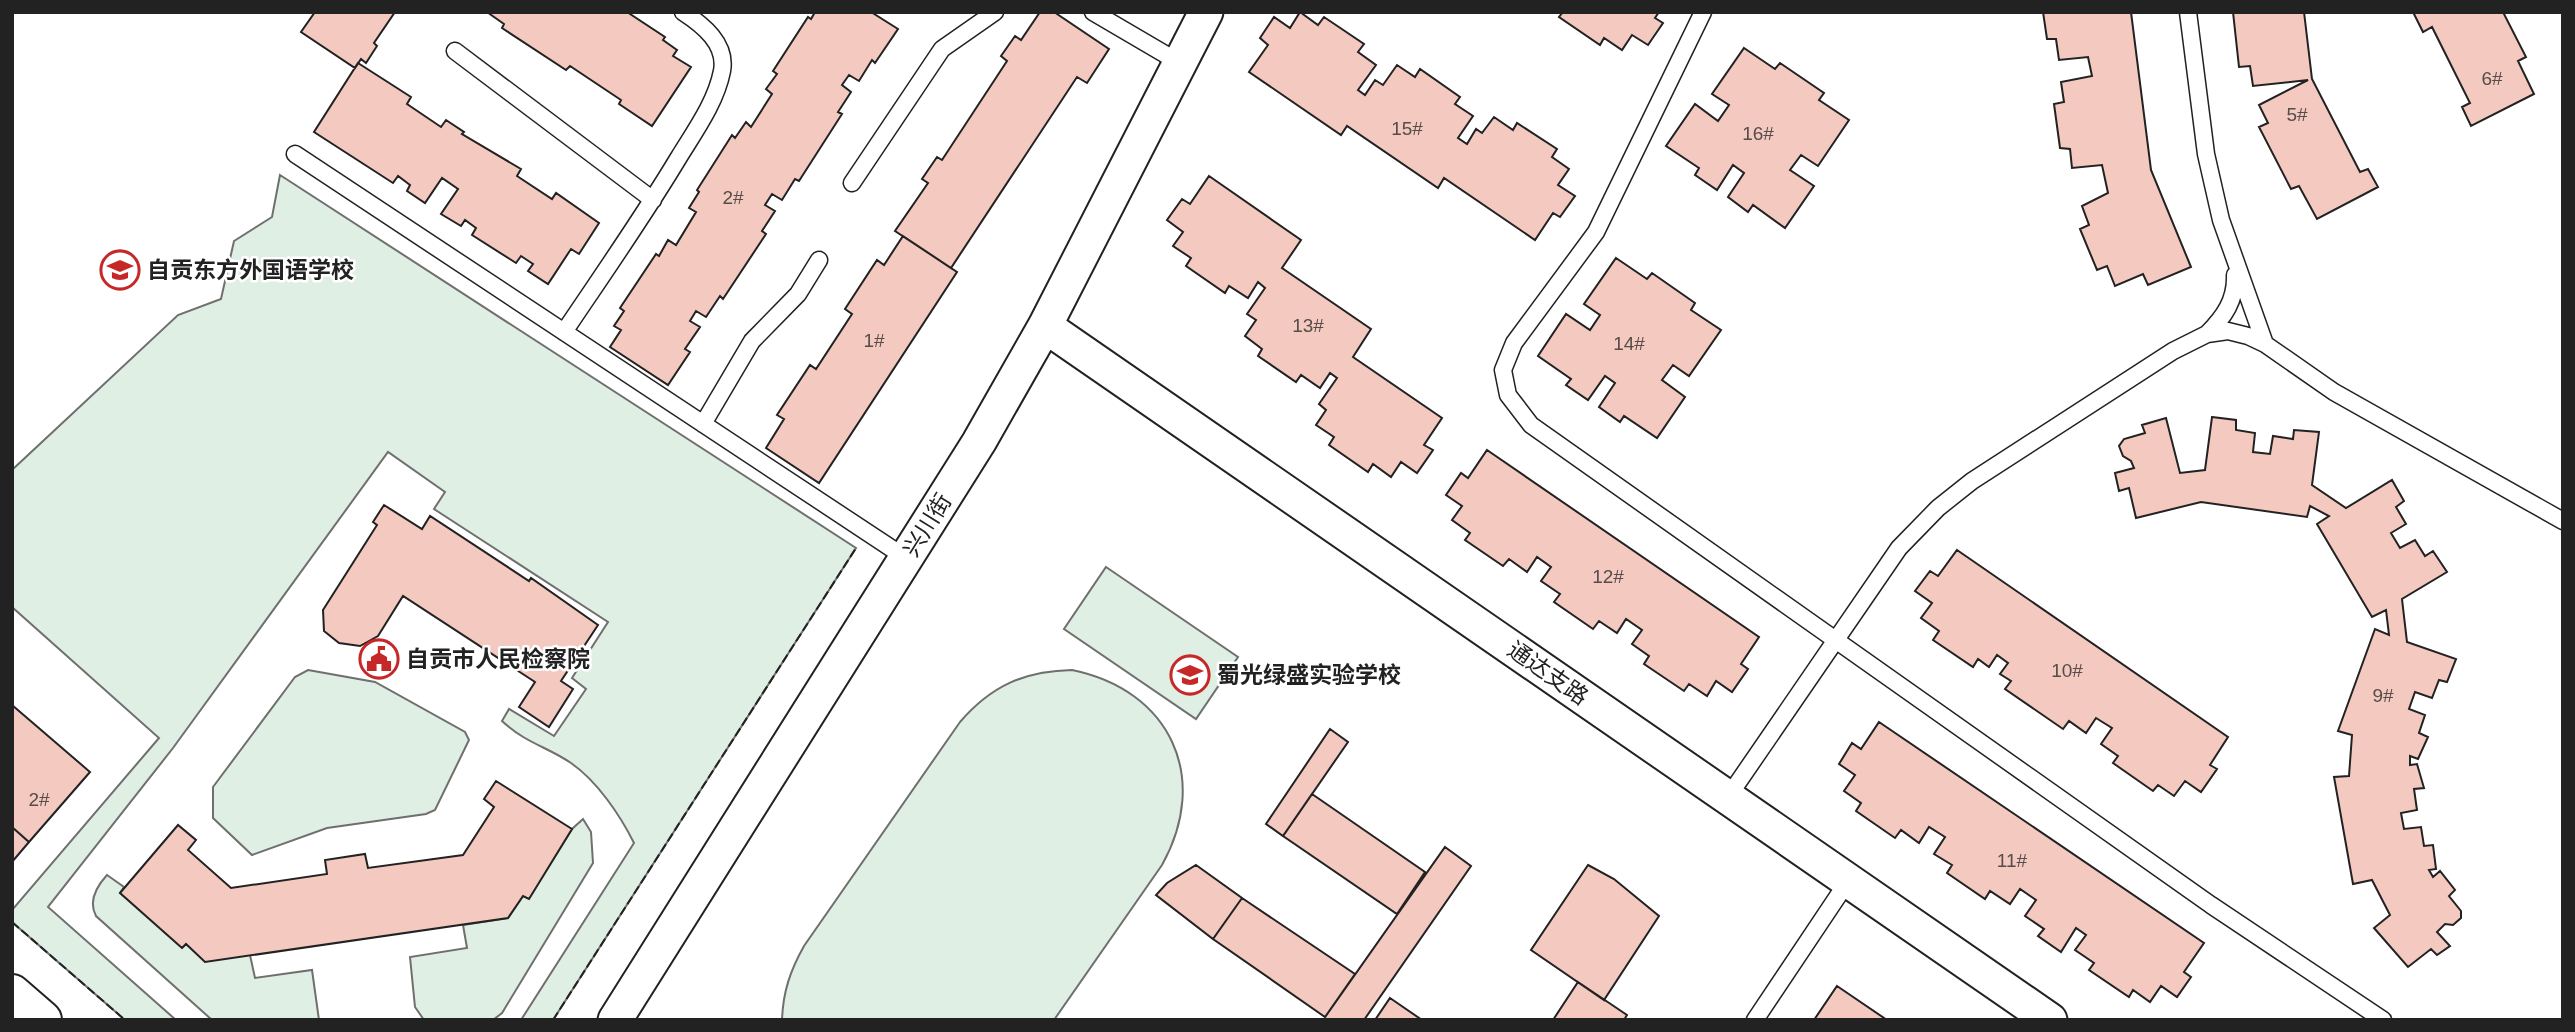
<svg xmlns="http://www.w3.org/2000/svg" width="2575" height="1032" viewBox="0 0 2575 1032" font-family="Arial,'Noto Sans SC',sans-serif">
<rect width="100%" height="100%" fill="#fff"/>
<path fill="#e0efe3" stroke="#6f6f6f" stroke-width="2" d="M280,175L856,548L553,1020H521L634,843C620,815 597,781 571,763C546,746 527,744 502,721L509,709L554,736L586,689L572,678L608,622L434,509L445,492L388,452L173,748L48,907L176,1020H125L12,922V910L159,738L12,607V470L178,315L221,299L234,241L272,217Z
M1106,567L1238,657L1196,719L1064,629Z
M308,670L375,682L465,732L469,740L435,810L426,814L327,828L252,855L213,818V787L295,677Z
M1072,670C1170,690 1211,777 1162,865L1054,1020H782C783,992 790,971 804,946L960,722C991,686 1024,671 1072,670Z
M583,819L591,832L593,863L502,1013L493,1020H424L415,1007L410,957L467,948L463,925L508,918L523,896L529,898L572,829Z
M107,875L124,887L120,893L182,948L186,944L250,955L255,978L312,970L319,1020H212L96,916C88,901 96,887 107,875Z"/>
<path fill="#f3c9c0" stroke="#222" stroke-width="2" d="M315,12H395L374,43L377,46L366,63L361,59L355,68L301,32Z
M487,12H627L665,37L663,40L677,50L673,56L691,67L652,126L619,104L621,100L570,66L566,70L502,28L504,24Z
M815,12H871L898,29L875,63L872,60L859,81L849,75L842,85L851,92L838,112L842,114L799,181L795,179L782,200L772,194L765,205L775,211L762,231L766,234L723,299L720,296L706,317L696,311L690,321L700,327L685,349L690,352L668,385L610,347L621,330L614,326L624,311L620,308L656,254L659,256L668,240L676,245L696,212L689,208L699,192L697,190L732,135L735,138L746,122L751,127L772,94L766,89L777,74L773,71L808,17L811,19Z
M1040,12H1054L1109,49L1087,83L1077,77L951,268L895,231L928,183L922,179L937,157L942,160L1007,61L1001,56L1015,36L1021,40Z
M1300,12L1318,25L1324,17L1364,44L1358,52L1376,65L1358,90L1365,95L1375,80L1383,85L1397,65L1415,77L1420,69L1460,97L1455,104L1473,116L1458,138L1467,144L1476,129L1482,133L1494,117L1513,130L1517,123L1557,149L1552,157L1569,169L1558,185L1575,196L1560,217L1553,213L1535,240L1444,178L1438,188L1347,126L1341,135L1249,72L1268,45L1260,38L1274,17L1290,28Z
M1563,12H1659L1655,18L1663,23L1648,45L1632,35L1622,50L1604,38L1600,45L1559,17Z
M2043,12H2131L2151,170L2191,267L2148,285L2143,274L2115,286L2107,266L2097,270L2080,229L2089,225L2082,206L2108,193L2102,165L2072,168L2070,149L2060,148L2054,104L2064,102L2061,82L2092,76L2088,57L2059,60L2056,39H2047Z
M2233,12H2304L2312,79L2360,172L2368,169L2378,187L2317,219L2299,186L2291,189L2259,127L2268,123L2259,105L2308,80L2253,86L2250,66L2239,67Z
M2413,12H2503L2526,57L2518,61L2534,94L2471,126L2462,107L2470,103L2432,27L2423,32Z
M1744,48L1775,69L1780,63L1824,93L1819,100L1849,120L1818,166L1801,155L1790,170L1814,186L1785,228L1753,205L1748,212L1728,197L1744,173L1733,165L1717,190L1695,175L1699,168L1666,146L1695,104L1718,121L1729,105L1712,94Z
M358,63L411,97L407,104L441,127L446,120L464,132L462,134L521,169L517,176L552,199L556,193L599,223L579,254L571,249L548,284L528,271L533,264L521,256L516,263L472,235L476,228L465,220L461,226L441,214L458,189L442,178L425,203L407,191L410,185L398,176L393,183L314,132Z
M1209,176L1301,240L1282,268L1371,329L1353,357L1442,418L1424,445L1433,450L1417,473L1401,462L1391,477L1373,464L1368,472L1329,445L1334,437L1316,425L1326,410L1319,404L1337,378L1330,373L1320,388L1301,375L1296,382L1258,356L1262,349L1245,336L1256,320L1247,314L1265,288L1258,282L1248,298L1229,286L1225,293L1186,266L1191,258L1173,246L1183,232L1167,220L1182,199L1190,204Z
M903,236L957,272L819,483L766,448L784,419L777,415L810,365L816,369L852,314L845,309L877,260L884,265Z
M1616,258L1647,279L1652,273L1695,303L1691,310L1721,330L1689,376L1673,365L1662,380L1685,397L1657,438L1624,416L1620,422L1599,407L1615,383L1605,376L1588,400L1566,385L1571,379L1538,356L1566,314L1590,330L1600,315L1584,304Z
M2212,417L2236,420V430L2255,433L2253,452L2270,454L2273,436L2293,439L2294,430L2319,432L2312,485L2346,508L2392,480L2404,501L2396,507L2406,524L2391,533L2400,548L2415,540L2425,556L2433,551L2447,572L2402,599L2407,642L2456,659L2447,682L2439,680L2432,698L2415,692L2409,709L2425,715L2419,733L2428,737L2418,759L2410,756V765L2417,764L2424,788L2414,789L2417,810L2401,813L2404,829L2421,827L2424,846L2433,845L2436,869L2429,870L2433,877L2440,871L2455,890L2449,896L2461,911V918L2453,925L2445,924L2437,932L2450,946L2437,955L2431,949L2408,967L2374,928L2390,915L2372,880L2353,884L2334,777L2349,776L2352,735L2338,731L2375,629L2389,635L2386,610L2372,617L2317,524L2329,516L2310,506L2307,517L2201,502L2136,518L2129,488L2119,491L2115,473L2134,468L2131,461L2123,456L2119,446L2124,439L2145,433L2142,425L2166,418L2180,473L2205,470Z
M1487,450L1759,637L1741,664L1748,669L1732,692L1716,681L1707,696L1689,684L1684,691L1644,664L1649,656L1632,644L1642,630L1626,619L1617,633L1599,621L1593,629L1554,602L1560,594L1541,581L1551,567L1537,557L1527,572L1509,559L1503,566L1465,540L1470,533L1452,520L1462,506L1446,495L1461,473L1468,478Z
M384,505L422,529L430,516L529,581L531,578L598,625L561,681L573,689L549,727L519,707L535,682L403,596L378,636L360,646L339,643L324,631L323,610L377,525L373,522Z
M1957,550L2228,737L2210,765L2217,769L2201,792L2185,781L2174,796L2158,785L2153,791L2113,763L2118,756L2101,744L2112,728L2096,718L2086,733L2069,721L2063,729L2005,689L2011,681L2000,674L2008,663L1997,655L1989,667L1978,659L1973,667L1933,640L1939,631L1921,618L1932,603L1915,591L1930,571L1938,576Z
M12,705L90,772L29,842L12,827Z
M1879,722L2204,943L2184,972L2191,977L2177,997L2161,986L2150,1002L2133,990L2129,997L2089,970L2094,963L2075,950L2086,935L2076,928L2061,952L2038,936L2044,929L2025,916L2036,900L2020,889L2010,904L1990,891L1985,899L1947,873L1952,865L1934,854L1945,837L1929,827L1919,843L1901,830L1895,838L1856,811L1861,803L1844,791L1855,775L1839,764L1852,743L1861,749Z
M1330,729L1348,742L1283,836L1266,824Z
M496,781L572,829L529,899L523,896L508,918L205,962L186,944L182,948L120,893L178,825L196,840L188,850L231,888L327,874L325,860L365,854L368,868L463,855L494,807L484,799Z
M1312,794L1425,872L1397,914L1283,836Z
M12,827L29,842L12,862Z
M1445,847L1471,866L1364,1020H1323Z
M1196,865L1242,898L1213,939L1156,895L1167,883Z
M1588,865L1614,879L1659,916L1604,1000L1531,950Z
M1242,898L1355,974L1325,1017L1213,939Z
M1578,982L1627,1015L1624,1020H1553Z
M1837,986L1887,1020H1814Z
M1390,998L1422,1020H1375Z"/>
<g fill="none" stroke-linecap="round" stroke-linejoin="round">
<g stroke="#222" stroke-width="19">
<path id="service" d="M1093,12L1180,63
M1703,12L1596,232L1514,343L1503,370L1508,395L1531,425L2211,905L2383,1020
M2188,12L2206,154L2221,220L2265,344
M455,51L653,200
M295,154L906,558
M852,183L942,49L995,12
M564,332C603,274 643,217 679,157C695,131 716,102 722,71C727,44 703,25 683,12
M2207,334C2224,317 2236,300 2235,275
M703,424L752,341L798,294L819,260
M1728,797L1899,548L1938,508L1972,481L2173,351L2207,334L2228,331L2248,336L2265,344L2334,392L2563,521
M1755,1020L1848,881"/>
</g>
<g stroke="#222" stroke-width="37">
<path id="minor" d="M1045,326L2050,1020
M615,1020L979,442L1045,326L1206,12"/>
</g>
<g stroke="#222" stroke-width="42">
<path id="secondary" d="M12,994L42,1020"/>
</g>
<use href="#service" stroke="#fff" stroke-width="16"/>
<use href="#minor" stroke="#fff" stroke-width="33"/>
<use href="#secondary" stroke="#fff" stroke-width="38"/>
<path stroke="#222" stroke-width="2" stroke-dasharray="9 3.5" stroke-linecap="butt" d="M12,922L125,1020
M553,1020L856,548"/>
</g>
<defs>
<g id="school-ring" transform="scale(2.0125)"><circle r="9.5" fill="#fff" stroke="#c62828" stroke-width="1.5"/><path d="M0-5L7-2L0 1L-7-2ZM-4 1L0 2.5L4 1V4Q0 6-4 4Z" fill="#c62828"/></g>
<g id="civic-ring" transform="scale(2.0125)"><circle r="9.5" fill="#fff" stroke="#c62828" stroke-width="1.5"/><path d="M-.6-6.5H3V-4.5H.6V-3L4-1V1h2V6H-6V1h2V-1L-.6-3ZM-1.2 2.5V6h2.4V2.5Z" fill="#c62828"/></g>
</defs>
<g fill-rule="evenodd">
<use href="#school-ring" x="120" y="270"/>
<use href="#civic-ring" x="379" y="659"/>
<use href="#school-ring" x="1190" y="675"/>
</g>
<g text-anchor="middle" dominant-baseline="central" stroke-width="5" stroke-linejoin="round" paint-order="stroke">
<g font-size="19" fill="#564c4a">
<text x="2492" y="78">6#</text>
<text x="2297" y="114">5#</text>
<text x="1407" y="128">15#</text>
<text x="1758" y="133">16#</text>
<text x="733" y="197">2#</text>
<text x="1308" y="325">13#</text>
<text x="874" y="340">1#</text>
<text x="1629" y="343">14#</text>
<text x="1608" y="576">12#</text>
<text x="2067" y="670">10#</text>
<text x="2383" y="695">9#</text>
<text x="39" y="799">2#</text>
<text x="2012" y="860">11#</text>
</g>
<g font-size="23" font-weight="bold" fill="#222" stroke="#fff" text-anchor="start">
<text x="147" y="270">自贡东方外国语学校</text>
<text x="406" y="659">自贡市人民检察院</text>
<text x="1217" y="675">蜀光绿盛实验学校</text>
</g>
<g font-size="23" fill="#222" stroke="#fff">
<text transform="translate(927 525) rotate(-58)">兴川街</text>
<text transform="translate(1548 673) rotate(35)">通达支路</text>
</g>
</g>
<rect width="2575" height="1032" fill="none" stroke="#222222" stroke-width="28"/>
</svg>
